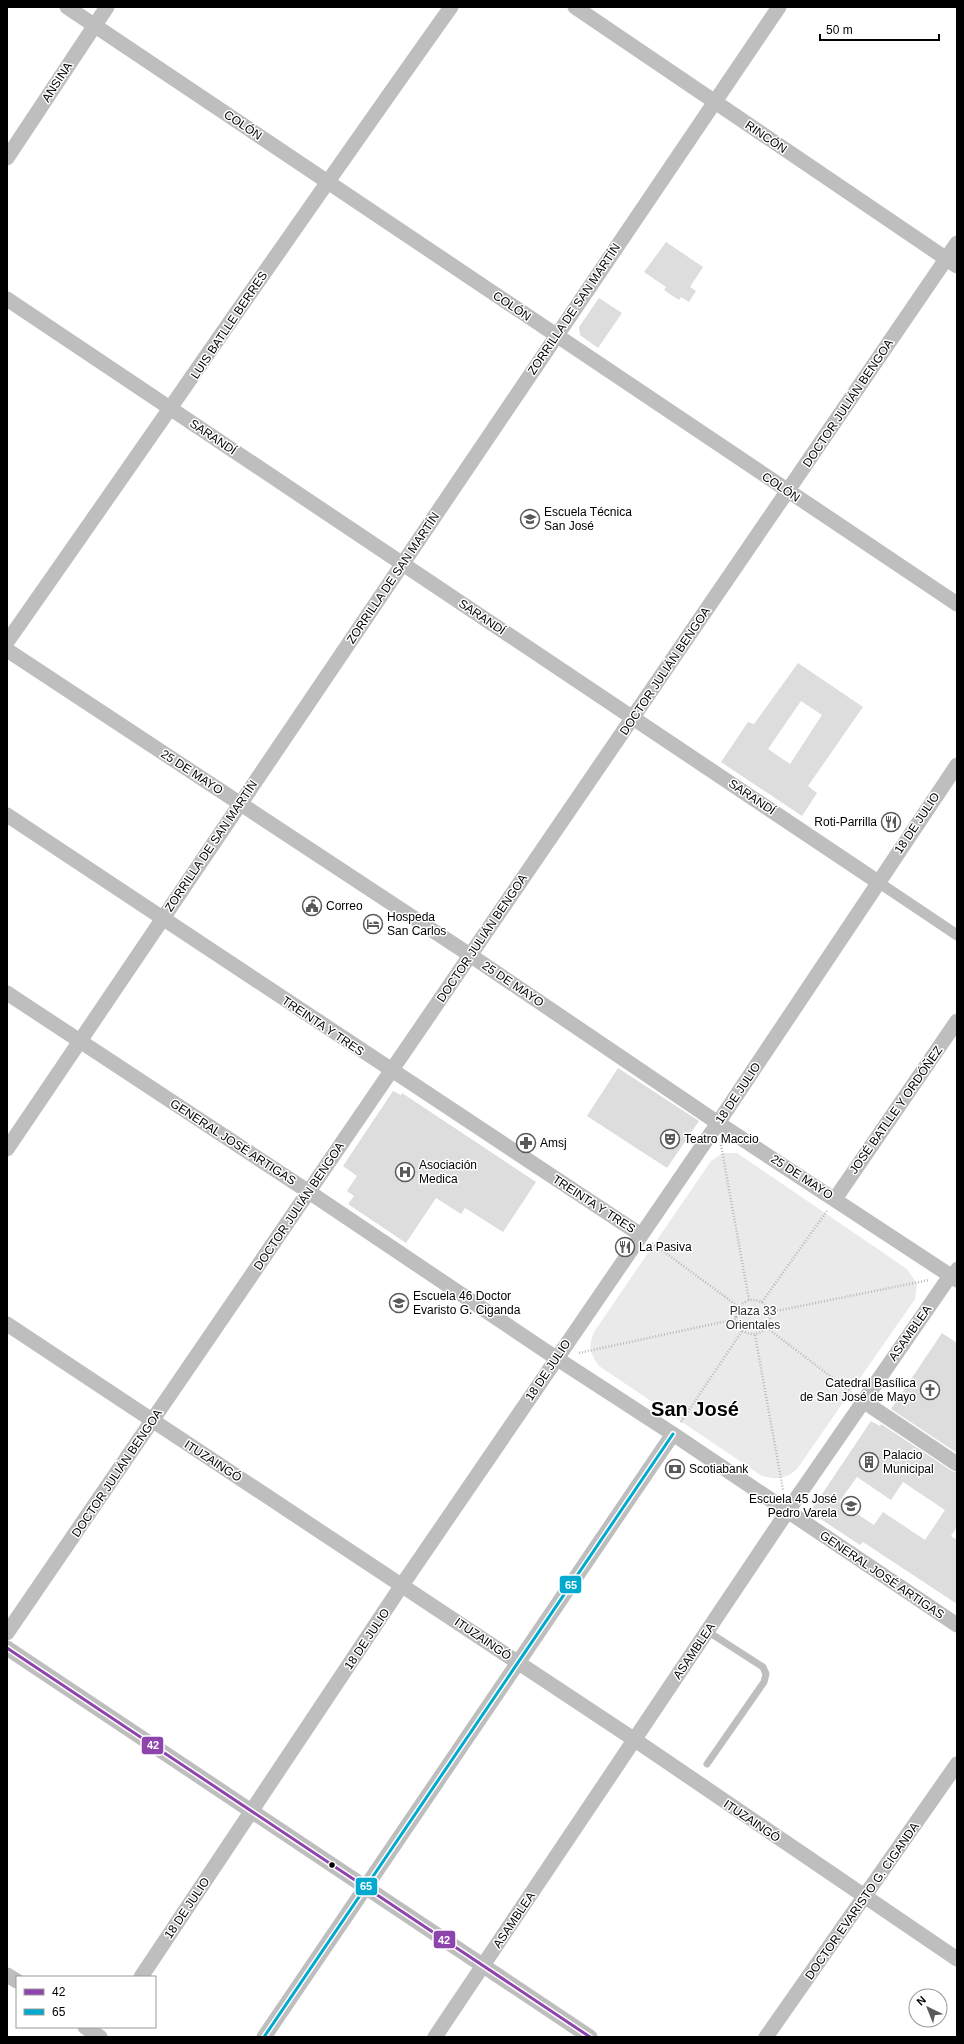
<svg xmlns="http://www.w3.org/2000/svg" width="964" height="2044" viewBox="0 0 964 2044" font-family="Arial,sans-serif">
<rect width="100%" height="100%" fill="#fff"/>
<path fill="#eaeaea" d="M723,1153H737L907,1269L917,1284L915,1299L797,1469C786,1479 776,1480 762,1476L599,1366C590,1354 588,1346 594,1332L711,1161Z"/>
<path fill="#ddd" fill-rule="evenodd" d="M666,242L703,267L690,287L696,291L689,302L681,297L679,300L664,290L666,287L644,272Z
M599,298L622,313L598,348L580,335L579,327Z
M798,663L863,707L808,786L817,793L802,816L721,762L748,722L754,724ZM801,701L822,715L790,764L768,749Z
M618,1068L699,1121L667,1168L587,1116Z
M393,1091L401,1095L402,1093L536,1182L503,1232L465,1208L461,1214L436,1198L406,1243L348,1204L354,1196L347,1191L357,1176L343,1166Z
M942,1333L957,1343V1453L891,1409Z
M871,1421L880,1426L881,1424L952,1471L957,1473V1527L951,1536L957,1540V1604L863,1542L860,1545L810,1512ZM857,1477L891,1500L903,1482L945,1510L925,1540L883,1512L874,1525L839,1502Z"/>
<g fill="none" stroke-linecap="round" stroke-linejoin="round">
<path stroke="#b8b8b8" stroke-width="2.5" stroke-dasharray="1 2" stroke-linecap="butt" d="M721,1145L749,1300
M652,1243L739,1307
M736 1317a17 17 0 1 1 34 0a17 17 0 1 1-34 0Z
M762,1302L827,1211
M771,1312L929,1280
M767,1328L851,1392
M755,1335L783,1490
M579,1353L736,1319
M681,1422L742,1331"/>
<path stroke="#bebebe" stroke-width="7" d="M707,1764L764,1682L766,1674L763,1667L707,1631"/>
<path stroke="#bebebe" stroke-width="11" d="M878,882L957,935
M950,1276L957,1267"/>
<path stroke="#bebebe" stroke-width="15" d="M67,7L957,604
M575,7L957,266
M7,158L107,7
M7,299L878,882
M7,642C155,431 301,218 451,7
M7,650L470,955L718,1123L957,1280
M7,815L641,1235
M7,993L309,1192L556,1358L673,1434L957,1625
M7,1149L779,7
M835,1199L957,1021
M7,1324L635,1740L957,1959
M863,1401L957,1464
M7,1633L957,243
M7,1648L590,2037
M7,1975L17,1981
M141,1977L402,1585L718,1123L957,765
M85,2027L100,2037
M264,2037L673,1434
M435,2037L787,1512L950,1276
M766,2037L957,1764"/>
<g stroke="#fff" stroke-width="6">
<path id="bus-1" d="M7,1648L590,2037"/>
</g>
<g stroke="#fff" stroke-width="6">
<path id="bus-2" d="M264,2037L673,1434"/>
</g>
<use href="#bus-1" stroke="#8e44ad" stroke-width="3"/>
<use href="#bus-2" stroke="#00a9ce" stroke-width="3"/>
</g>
<defs>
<g id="school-ring" transform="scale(1)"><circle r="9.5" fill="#fff" stroke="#595959" stroke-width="1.5"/><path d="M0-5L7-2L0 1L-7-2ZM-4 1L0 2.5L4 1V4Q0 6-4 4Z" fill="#595959"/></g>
<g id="restaurant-ring" transform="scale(1)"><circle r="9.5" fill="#fff" stroke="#595959" stroke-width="1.5"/><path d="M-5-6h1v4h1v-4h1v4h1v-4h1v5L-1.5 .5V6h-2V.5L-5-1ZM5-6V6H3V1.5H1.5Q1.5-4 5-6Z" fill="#595959"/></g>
<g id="civic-ring" transform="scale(1)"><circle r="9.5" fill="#fff" stroke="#595959" stroke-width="1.5"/><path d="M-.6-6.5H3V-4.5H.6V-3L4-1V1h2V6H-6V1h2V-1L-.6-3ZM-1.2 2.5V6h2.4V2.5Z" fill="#595959"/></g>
<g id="hotel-ring" transform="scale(1)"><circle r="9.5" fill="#fff" stroke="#595959" stroke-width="1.5"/><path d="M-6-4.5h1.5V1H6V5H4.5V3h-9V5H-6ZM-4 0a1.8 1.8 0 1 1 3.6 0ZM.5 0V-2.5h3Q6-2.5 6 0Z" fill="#595959"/></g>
<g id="theatre-ring" transform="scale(1)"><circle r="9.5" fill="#fff" stroke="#595959" stroke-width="1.5"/><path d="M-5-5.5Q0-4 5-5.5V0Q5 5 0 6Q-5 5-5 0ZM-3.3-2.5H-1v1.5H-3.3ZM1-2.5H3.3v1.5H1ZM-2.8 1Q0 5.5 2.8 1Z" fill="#595959"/></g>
<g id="pharmacy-ring" transform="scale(1)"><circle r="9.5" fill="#fff" stroke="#595959" stroke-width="1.5"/><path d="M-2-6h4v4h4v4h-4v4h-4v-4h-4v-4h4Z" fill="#595959"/></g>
<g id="hospital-ring" transform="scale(1)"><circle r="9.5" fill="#fff" stroke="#595959" stroke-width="1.5"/><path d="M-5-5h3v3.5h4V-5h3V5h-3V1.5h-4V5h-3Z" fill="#595959"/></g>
<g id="church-ring" transform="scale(1)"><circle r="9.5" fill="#fff" stroke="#595959" stroke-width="1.5"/><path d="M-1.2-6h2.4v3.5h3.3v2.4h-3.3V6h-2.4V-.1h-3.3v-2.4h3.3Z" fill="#595959"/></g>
<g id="building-ring" transform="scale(1)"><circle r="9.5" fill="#fff" stroke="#595959" stroke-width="1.5"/><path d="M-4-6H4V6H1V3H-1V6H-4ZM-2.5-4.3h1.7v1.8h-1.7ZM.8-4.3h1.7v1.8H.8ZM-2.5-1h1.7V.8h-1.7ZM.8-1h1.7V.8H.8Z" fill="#595959"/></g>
<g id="bank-ring" transform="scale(1)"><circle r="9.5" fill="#fff" stroke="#595959" stroke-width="1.5"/><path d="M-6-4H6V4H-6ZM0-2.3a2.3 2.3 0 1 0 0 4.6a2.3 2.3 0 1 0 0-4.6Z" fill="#595959"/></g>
</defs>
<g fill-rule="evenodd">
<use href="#school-ring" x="530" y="519"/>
<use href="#restaurant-ring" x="891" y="822"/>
<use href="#civic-ring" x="312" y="906"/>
<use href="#hotel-ring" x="373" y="924"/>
<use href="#theatre-ring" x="670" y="1139"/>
<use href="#pharmacy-ring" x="526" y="1143"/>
<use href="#hospital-ring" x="405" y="1172"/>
<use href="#restaurant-ring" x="625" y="1247"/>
<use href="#school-ring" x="399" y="1303"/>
<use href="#church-ring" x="930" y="1390"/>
<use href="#building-ring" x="869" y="1462"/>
<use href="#bank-ring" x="675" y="1469"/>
<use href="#school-ring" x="851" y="1506"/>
</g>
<circle fill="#000" stroke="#fff" stroke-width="1.5" cx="332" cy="1865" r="3.5"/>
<g text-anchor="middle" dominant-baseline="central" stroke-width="3" stroke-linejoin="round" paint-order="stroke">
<g font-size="12" fill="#000" stroke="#fff">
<text transform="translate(57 82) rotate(-57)">ANSINA</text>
<text transform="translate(243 125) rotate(34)">COLÓN</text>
<text transform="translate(766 137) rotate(34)">RINCÓN</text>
<text transform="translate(512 306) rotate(34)">COLÓN</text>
<text transform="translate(574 309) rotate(-56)">ZORRILLA DE SAN MARTÍN</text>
<text transform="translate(229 325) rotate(-56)">LUIS BATLLE BERRES</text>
<text transform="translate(848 403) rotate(-56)">DOCTOR JULIÁN BENGOA</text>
<text transform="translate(213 437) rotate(34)">SARANDÍ</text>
<text transform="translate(781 487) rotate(34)">COLÓN</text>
<text transform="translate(393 578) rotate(-56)">ZORRILLA DE SAN MARTÍN</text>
<text transform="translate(482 617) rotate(34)">SARANDÍ</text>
<text transform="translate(665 671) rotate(-56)">DOCTOR JULIÁN BENGOA</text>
<text transform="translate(192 772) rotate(33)">25 DE MAYO</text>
<text transform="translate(752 797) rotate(34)">SARANDÍ</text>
<text transform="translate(917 823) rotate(-56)">18 DE JULIO</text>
<text transform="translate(211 846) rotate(-56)">ZORRILLA DE SAN MARTÍN</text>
<text transform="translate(482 938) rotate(-56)">DOCTOR JULIÁN BENGOA</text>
<text transform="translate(513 984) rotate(34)">25 DE MAYO</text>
<text transform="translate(323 1026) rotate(34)">TREINTA Y TRES</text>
<text transform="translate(738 1093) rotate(-56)">18 DE JULIO</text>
<text transform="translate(896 1110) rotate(-55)">JOSÉ BATLLE Y ORDÓÑEZ</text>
<text transform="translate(233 1142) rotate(33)">GENERAL JOSÉ ARTIGAS</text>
<text transform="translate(802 1177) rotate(33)">25 DE MAYO</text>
<text transform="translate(594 1204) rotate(33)">TREINTA Y TRES</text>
<text transform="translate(299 1206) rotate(-56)">DOCTOR JULIÁN BENGOA</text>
<text transform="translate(910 1333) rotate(-55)">ASAMBLEA</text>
<text transform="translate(548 1370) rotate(-56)">18 DE JULIO</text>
<text transform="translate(213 1461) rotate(33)">ITUZAINGÓ</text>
<text transform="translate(117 1473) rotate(-56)">DOCTOR JULIÁN BENGOA</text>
<text transform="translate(882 1575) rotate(34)">GENERAL JOSÉ ARTIGAS</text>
<text transform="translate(367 1639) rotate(-56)">18 DE JULIO</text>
<text transform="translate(483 1639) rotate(34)">ITUZAINGÓ</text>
<text transform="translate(694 1651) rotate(-56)">ASAMBLEA</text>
<text transform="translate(752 1821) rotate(34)">ITUZAINGÓ</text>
<text transform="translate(862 1901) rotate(-55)">DOCTOR EVARISTO G. CIGANDA</text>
<text transform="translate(187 1908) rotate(-56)">18 DE JULIO</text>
<text transform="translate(514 1920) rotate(-56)">ASAMBLEA</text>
</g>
<g font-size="12" fill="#000" stroke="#fff" text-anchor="start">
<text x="544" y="512">Escuela Técnica<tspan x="544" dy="14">San José</tspan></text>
<text x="877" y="822" text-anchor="end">Roti-Parrilla</text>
<text x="326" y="906">Correo</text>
<text x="387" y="917">Hospeda<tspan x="387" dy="14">San Carlos</tspan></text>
<text x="684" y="1139">Teatro Maccio</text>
<text x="540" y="1143">Amsj</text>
<text x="419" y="1165">Asociación<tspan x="419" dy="14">Medica</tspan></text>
<text x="639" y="1247">La Pasiva</text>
<text x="413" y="1296">Escuela 46 Doctor<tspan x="413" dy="14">Evaristo G. Ciganda</tspan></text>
<text x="916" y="1383" text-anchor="end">Catedral Basílica<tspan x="916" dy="14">de San José de Mayo</tspan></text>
<text x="883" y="1455">Palacio<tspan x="883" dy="14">Municipal</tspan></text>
<text x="689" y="1469">Scotiabank</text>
<text x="837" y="1499" text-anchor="end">Escuela 45 José<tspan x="837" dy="14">Pedro Varela</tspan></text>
</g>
<g font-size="12" fill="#303030" stroke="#fff">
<text x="753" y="1311">Plaza 33<tspan x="753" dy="14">Orientales</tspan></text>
</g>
<g font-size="20" font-weight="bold" fill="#000" stroke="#fff">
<text x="695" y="1409">San José</text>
</g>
</g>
<g stroke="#fff" stroke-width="1.5">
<rect x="559" y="1575" width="23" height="19" rx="4" fill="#00a9ce"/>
<rect x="141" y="1736" width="23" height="19" rx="4" fill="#8e44ad"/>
<rect x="355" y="1877" width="23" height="19" rx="4" fill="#00a9ce"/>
<rect x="433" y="1930" width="23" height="19" rx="4" fill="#8e44ad"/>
</g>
<g font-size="11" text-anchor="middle" font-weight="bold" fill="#fff">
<text x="571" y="1589">65</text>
<text x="153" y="1749">42</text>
<text x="366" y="1890">65</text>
<text x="444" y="1944">42</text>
</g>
<rect width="964" height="2044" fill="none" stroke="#000000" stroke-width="16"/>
<rect x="16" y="1976" width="140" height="52" fill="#ffffff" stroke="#999999"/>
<rect x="24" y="1989" width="20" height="6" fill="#8e44ad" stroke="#999999"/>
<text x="52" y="1996" font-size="12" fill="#000000">42</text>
<rect x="24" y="2009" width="20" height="6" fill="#00a9ce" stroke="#999999"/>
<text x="52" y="2016" font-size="12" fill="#000000">65</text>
<g transform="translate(928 2008) rotate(317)"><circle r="19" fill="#ffffff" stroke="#999999"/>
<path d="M0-3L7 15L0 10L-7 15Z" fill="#595959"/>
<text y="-6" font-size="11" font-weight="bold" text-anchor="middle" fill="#000000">N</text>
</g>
<path d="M820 34v6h119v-6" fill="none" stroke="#000000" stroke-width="2"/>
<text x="826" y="34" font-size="12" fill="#000000" stroke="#ffffff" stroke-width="3" paint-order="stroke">50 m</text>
</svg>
